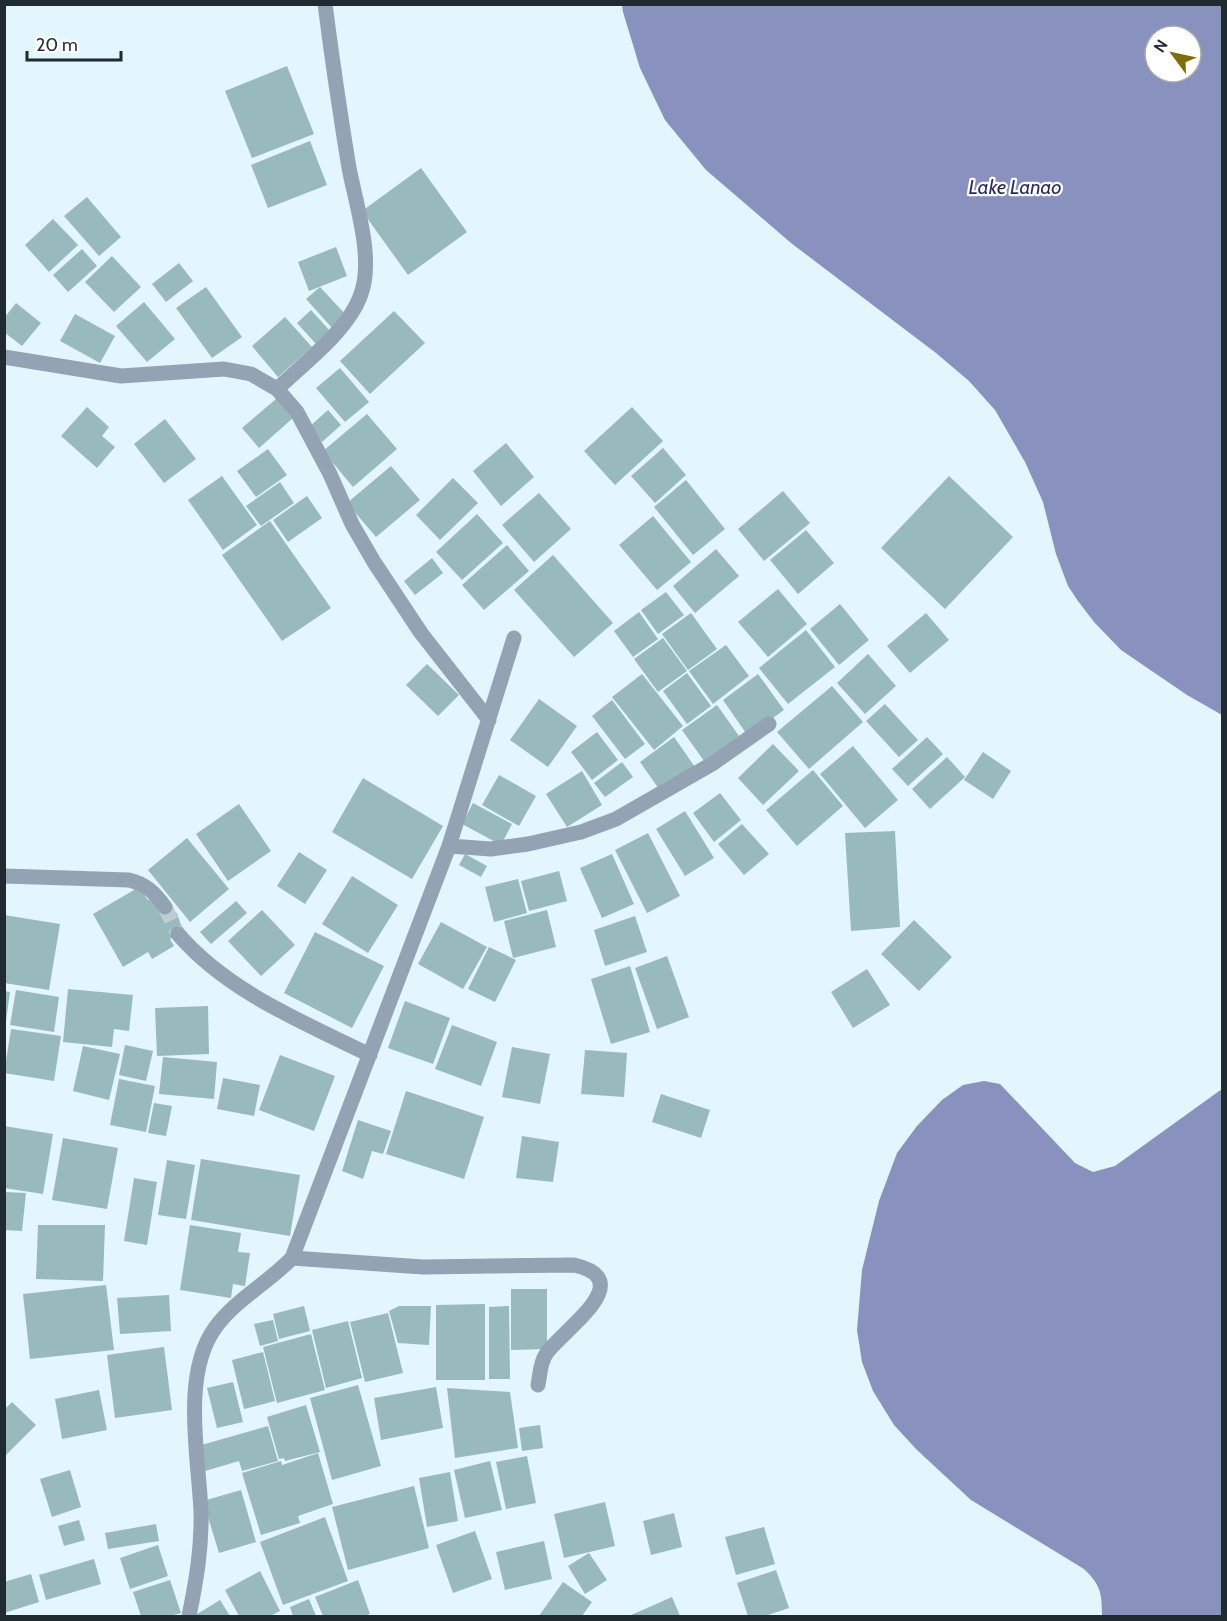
<svg xmlns="http://www.w3.org/2000/svg" width="1227" height="1621" viewBox="0 0 1227 1621" font-family="Cabin,sans-serif">
<rect width="100%" height="100%" fill="#e3f5fd"/>
<path fill="#8991be" fill-rule="evenodd" d="M622,5H1222V715L1187,695L1121,650L1094,622L1078,601L1068,586L1056,554L1043,502L1025,462L995,410L969,381L936,353L791,243L706,170L665,120L640,68L623,12ZM1155,36H1191V72H1155Z
M984,1081L1000,1084L1075,1163L1093,1172L1115,1166L1222,1089V1616H1102C1102,1594 1101,1585 1084,1569L971,1500L917,1450L894,1425L873,1391L862,1362L857,1330L862,1270L879,1201L897,1153L917,1126L942,1100L963,1085Z"/>
<path fill="#98babc" d="M287,66L314,134L252,158L225,91Z
M310,141L327,185L268,208L251,165Z
M421,168L467,232L408,275L362,211Z
M87,197L121,237L99,256L64,216Z
M53,219L78,245L49,272L25,245Z
M336,247L347,276L309,291L298,262Z
M82,249L97,266L68,292L53,275Z
M112,256L141,287L114,312L85,282Z
M179,263L193,281L166,302L152,284Z
M206,287L242,337L212,358L176,308Z
M320,287L347,316L333,329L306,299Z
M144,302L175,339L147,362L116,326Z
M16,303L41,323L22,346L4,332V318Z
M311,310L330,331L316,344L297,323Z
M394,311L425,343L370,394L340,361Z
M75,314L115,336L100,363L60,341Z
M285,317L312,347L278,377L252,346Z
M340,368L369,402L345,422L316,388Z
M276,399L293,418L259,448L242,428Z
M87,407L109,427L102,436L115,447L97,468L61,436Z
M632,407L663,441L615,485L584,451Z
M328,410L341,425L322,442L309,427Z
M367,414L397,449L353,487L323,451Z
M165,419L196,459L164,483L134,444Z
M506,443L534,477L501,506L473,471Z
M663,448L686,475L655,503L631,476Z
M268,449L287,475L256,497L237,471Z
M391,466L420,500L376,537L347,503Z
M222,476L257,525L223,550L188,500Z
M949,476L1013,537L945,609L881,548Z
M453,478L478,503L440,540L416,515Z
M686,480L725,529L693,555L654,507Z
M280,482L294,503L261,526L246,506Z
M783,491L810,523L764,561L738,529Z
M539,493L571,529L534,562L502,525Z
M307,496L322,518L288,542L273,520Z
M477,514L503,543L462,580L436,552Z
M653,516L691,562L657,590L619,545Z
M270,521L331,608L282,641L222,555Z
M806,530L834,563L798,594L770,560Z
M507,545L529,571L484,610L462,585Z
M716,549L739,576L695,613L673,586Z
M553,555L613,623L574,657L514,590Z
M432,558L443,573L415,595L404,581Z
M778,589L807,624L768,657L738,622Z
M666,592L684,615L658,634L641,610Z
M840,604L869,640L839,665L810,629Z
M639,612L658,639L633,657L614,631Z
M691,613L717,649L688,670L662,634Z
M926,613L949,640L910,673L887,646Z
M806,630L835,667L788,704L759,668Z
M663,638L687,671L658,692L634,659Z
M726,645L749,676L713,704L689,671Z
M868,654L896,686L865,714L837,683Z
M427,664L459,695L438,716L406,685Z
M687,673L711,706L687,724L663,691Z
M642,674L683,726L654,750L612,697Z
M758,674L784,710L748,736L723,700Z
M832,686L863,722L809,769L777,732Z
M539,699L577,726L548,767L510,740Z
M612,700L645,744L625,759L592,716Z
M885,704L918,740L899,757L866,721Z
M717,705L739,736L704,761L682,730Z
M597,732L618,760L592,780L571,752Z
M674,737L695,767L661,792L640,762Z
M927,737L943,754L908,786L892,769Z
M773,744L799,771L763,805L738,778Z
M853,746L898,800L865,828L820,774Z
M983,752L1011,771L993,799L964,780Z
M947,757L965,777L930,809L912,789Z
M622,762L633,777L605,797L594,783Z
M813,770L843,806L797,846L766,810Z
M582,771L602,805L567,827L546,794Z
M499,775L536,796L519,826L482,805Z
M363,778L443,826L412,879L332,832Z
M720,793L741,820L714,842L693,813Z
M473,803L512,824L501,845L462,824Z
M239,804L271,851L228,881L196,834Z
M685,811L714,858L685,876L656,829Z
M742,824L769,854L744,875L718,844Z
M895,831L900,927L851,931L845,833Z
M648,833L680,896L647,913L615,850Z
M187,838L229,889L190,922L148,870Z
M299,852L327,870L305,904L277,886Z
M465,854L487,866L481,877L459,865Z
M612,854L634,904L602,918L580,868Z
M559,871L567,901L529,911L521,881Z
M352,876L398,905L368,953L322,924Z
M518,879L527,913L494,922L485,887Z
M139,887L147,899L177,913L183,931L170,939L174,946L152,959L148,952L123,967L93,914Z
M236,901L247,913L211,944L200,932Z
M262,910L295,945L261,976L228,941Z
M547,910L556,947L513,958L504,921Z
M4,915L60,924L49,990L4,983Z
M635,916L647,952L605,966L594,930Z
M914,920L952,957L919,991L881,954Z
M441,922L487,947L463,989L418,964Z
M315,932L384,966L352,1028L284,993Z
M489,947L516,960L495,1002L468,989Z
M667,956L689,1017L657,1029L635,968Z
M630,966L650,1032L611,1044L591,979Z
M867,969L890,1005L853,1028L831,992Z
M68,989L133,995L129,1031L114,1029L112,1047L63,1042Z
M16,990L59,997L54,1032L10,1025Z
M4,991L10,992L6,1021H4Z
M405,1001L450,1018L433,1064L388,1048Z
M208,1006L209,1054L157,1056L155,1008Z
M452,1025L497,1042L481,1086L435,1069Z
M11,1029L61,1036L54,1081L4,1073Z
M125,1045L153,1051L146,1081L119,1075Z
M83,1046L120,1054L109,1100L73,1091Z
M512,1047L550,1054L540,1104L502,1097Z
M585,1050L627,1053L624,1097L581,1094Z
M280,1055L335,1076L314,1131L259,1110Z
M163,1057L217,1062L214,1099L159,1094Z
M223,1078L260,1085L254,1116L217,1109Z
M119,1079L155,1086L146,1132L110,1125Z
M406,1091L484,1117L464,1179L386,1154Z
M661,1094L710,1110L701,1138L652,1122Z
M154,1103L172,1106L166,1136L148,1133Z
M358,1120L391,1131L383,1154L372,1151L363,1179L342,1171Z
M4,1126L53,1134L43,1194L4,1188Z
M522,1136L559,1142L553,1182L516,1178Z
M63,1138L118,1148L107,1209L52,1200Z
M201,1159L300,1175L290,1236L191,1220Z
M167,1160L195,1165L186,1219L158,1215Z
M134,1178L157,1182L147,1245L124,1241Z
M4,1192L26,1193L22,1231L4,1230Z
M38,1225H105L103,1281L36,1279Z
M190,1225L241,1233L238,1252L250,1253L245,1286L233,1284L231,1298L180,1290Z
M106,1285L114,1350L30,1359L23,1294Z
M511,1289H547V1349L511,1350Z
M169,1295L171,1331L120,1334L117,1298Z
M485,1304V1380H436V1305Z
M304,1306L310,1331L279,1339L273,1314Z
M399,1306H431L429,1345L398,1343L389,1311Z
M509,1306L510,1379H489V1307Z
M388,1313L403,1373L365,1382L350,1322Z
M273,1320L278,1341L260,1346L254,1324Z
M348,1321L362,1378L326,1388L312,1330Z
M311,1334L325,1390L277,1403L263,1347Z
M164,1347L172,1410L115,1418L107,1355Z
M263,1352L275,1401L244,1409L232,1360Z
M233,1382L243,1422L217,1428L207,1388Z
M358,1385L381,1466L332,1480L310,1398Z
M436,1387L443,1428L381,1440L374,1398Z
M447,1388L510,1392L518,1448L455,1458Z
M99,1390L107,1430L62,1439L55,1399Z
M12,1402L36,1425L4,1457V1410Z
M306,1405L320,1452L285,1461L284,1458L279,1459L267,1417Z
M540,1425L543,1448L522,1451L519,1428Z
M268,1426L278,1461L242,1471L239,1461L205,1471L198,1446Z
M318,1453L333,1504L298,1516L300,1523L261,1535L242,1473L281,1461L282,1465Z
M527,1456L536,1503L506,1509L496,1462Z
M490,1461L502,1510L465,1518L454,1470Z
M70,1470L81,1507L52,1517L40,1479Z
M450,1472L458,1521L427,1527L419,1478Z
M414,1486L429,1548L348,1570L332,1507Z
M241,1490L256,1542L219,1553L203,1501Z
M605,1502L615,1546L564,1558L554,1514Z
M674,1513L682,1547L651,1555L643,1521Z
M325,1517L348,1581L283,1605L260,1542Z
M79,1520L85,1540L64,1546L58,1526Z
M156,1524L159,1541L108,1549L105,1533Z
M764,1527L775,1564L736,1575L725,1537Z
M475,1531L492,1579L453,1593L436,1545Z
M544,1541L552,1579L505,1590L496,1552Z
M158,1545L168,1576L130,1589L120,1558Z
M589,1553L607,1580L585,1594L568,1566Z
M94,1559L101,1584L46,1600L39,1575Z
M776,1570L789,1608L765,1616H748L737,1583Z
M260,1571L280,1611L270,1616H239L225,1590Z
M31,1574L39,1602L4,1613V1582Z
M170,1580L181,1613L170,1616H141L133,1592Z
M358,1580L370,1614L363,1616H323L315,1597Z
M563,1582L592,1602L582,1616H539Z
M672,1597L680,1616H629Z
M309,1599L316,1616H293L290,1607Z
M220,1600L230,1616H194Z"/>
<g fill="none" stroke-linecap="round" stroke-linejoin="round">
<path stroke="#bccdd4" stroke-width="15" stroke-dasharray="15 8" stroke-linecap="butt" d="M165,907L178,934"/>
<path stroke="#94a3b4" stroke-width="15" d="M4,357L121,376L224,369L251,374L277,389L297,412L330,474L352,524L374,562L421,633L489,720
M277,389C304,363 349,330 361,294C374,259 356,204 349,168C340,113 332,59 325,4
M449,846L491,849L528,844L581,832L616,819L712,764L769,724
M4,876L129,880C146,884 155,893 165,907
M178,934C228,992 303,1022 370,1055
M292,1258L423,1267L574,1265C641,1280 561,1331 546,1354C540,1363 540,1375 538,1385
M189,1616C196,1582 202,1548 201,1512C199,1459 181,1375 215,1328C235,1300 268,1283 292,1258L449,846L514,638"/>
</g>
<g text-anchor="middle" dominant-baseline="central" stroke-width="4.5" stroke-linejoin="round" paint-order="stroke">
<g font-size="20" font-style="italic" fill="#282b63" stroke="#fff">
<text x="1015" y="187">Lake Lanao</text>
</g>
</g>
<rect width="1227" height="1621" fill="none" stroke="#1f2b30" stroke-width="12"/>
<g transform="translate(1173 54) rotate(303)"><circle r="28" fill="#ffffff" stroke="#a5aaac" stroke-width="1.5"/>
<path d="M0-4.5L10 22L0 15L-10 22Z" fill="#7d6e0a"/>
<text y="-9" font-size="16" font-weight="bold" text-anchor="middle" fill="#1f2b30">N</text>
</g>
<path d="M27 51v9h94v-9" fill="none" stroke="#1f2b30" stroke-width="3"/>
<text x="36" y="51" font-size="18" fill="#1f2b30" stroke="#ffffff" stroke-width="4.5" paint-order="stroke">20 m</text>
</svg>
